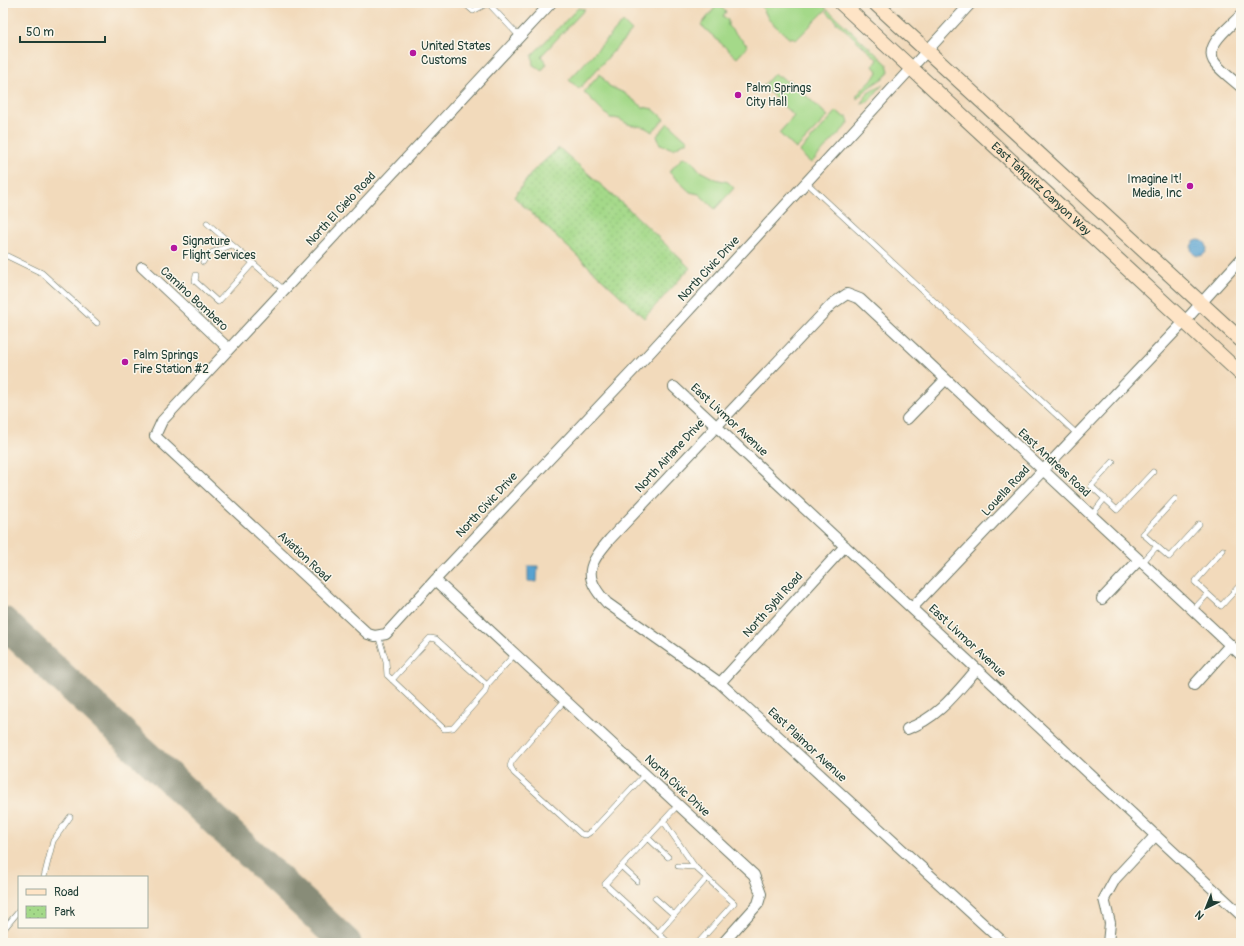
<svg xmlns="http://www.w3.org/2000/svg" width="1244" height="946" viewBox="0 0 1244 946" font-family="Pangolin,sans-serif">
<defs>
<pattern id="park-dots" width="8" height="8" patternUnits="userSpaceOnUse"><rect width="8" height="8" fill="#a4d989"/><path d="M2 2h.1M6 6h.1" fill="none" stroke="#8dbb77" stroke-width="1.8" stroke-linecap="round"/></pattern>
</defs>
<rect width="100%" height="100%" fill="#fbf7ec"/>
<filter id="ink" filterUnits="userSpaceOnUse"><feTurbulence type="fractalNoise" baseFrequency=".025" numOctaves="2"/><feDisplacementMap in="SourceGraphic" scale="8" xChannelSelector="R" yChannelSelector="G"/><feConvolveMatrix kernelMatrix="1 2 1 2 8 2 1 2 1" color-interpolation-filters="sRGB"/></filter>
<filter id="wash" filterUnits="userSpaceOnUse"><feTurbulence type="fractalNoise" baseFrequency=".012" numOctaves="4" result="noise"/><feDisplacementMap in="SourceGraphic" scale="16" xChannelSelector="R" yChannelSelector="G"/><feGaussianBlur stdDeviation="0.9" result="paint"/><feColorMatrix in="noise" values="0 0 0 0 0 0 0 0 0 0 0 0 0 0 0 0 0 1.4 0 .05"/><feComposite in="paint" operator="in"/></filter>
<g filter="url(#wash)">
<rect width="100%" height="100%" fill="#f2dabb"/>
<path fill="#a4d989" stroke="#628b5e" d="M760,3H821L827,9L796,40L792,37L790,39L769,20Z
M718,4L726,12L723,16L728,20V26L748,46L737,58L701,25Z
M578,8L585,9L541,56L547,64L542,70L533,65L532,55Z
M828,10L887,64L889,71L886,76L868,88L857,99V95L877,74L878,72L873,66L878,60L838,23H836V21L827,12Z
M623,22L632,31L579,89L569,80Z
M600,74L609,86L624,93L643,107L653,109L664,119L652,132C641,124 642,128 631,125C621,122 623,118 610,118L584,92Z
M774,74L778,78L780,76L787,82L789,80L828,116L796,149L779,133L794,116L763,86Z
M883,84L868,102L861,103L868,93Z
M837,111L845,118L847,116L849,123L811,163L799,152Z
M668,123L688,141L673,149L660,144L657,136Z
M683,157L691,160L700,171L715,179L728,182L734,188L715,209L699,194L690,192L669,172Z"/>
<path fill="url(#park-dots)" stroke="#628b5e" d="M559,148L633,213L690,268L644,318L514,197L533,171Z"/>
<path fill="#58a2d0" stroke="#3c7082" d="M1191 248a8 8 0 1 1 16 0a8 8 0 1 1-16 0Z
M528,566H538L537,582L528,581Z"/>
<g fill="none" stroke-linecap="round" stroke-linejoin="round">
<path stroke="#888c78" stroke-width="31" d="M3,622L346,943"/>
</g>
</g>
<g filter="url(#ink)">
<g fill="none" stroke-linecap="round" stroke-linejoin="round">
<g stroke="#697463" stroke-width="6">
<path id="lane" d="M464,3L473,11L488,3
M488,3L519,36
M806,182L1077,434
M207,223L284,290
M3,254L42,273L97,323
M203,262L208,254L232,245
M196,275L195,281L218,302L253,263
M1113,462L1091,486L1117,510L1153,472
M1175,499L1143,534L1169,557L1199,524
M1091,516L1105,498
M1223,550L1195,582L1221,606L1241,584
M1142,563L1157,546
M1193,610L1208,594
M378,635L386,661L387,675L444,729L453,728L485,692L487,685L515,654
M392,680L430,638L436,639L487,685
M565,700L512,761L510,766L514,773L581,834L586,835L592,831L645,774
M664,822L695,867L734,903L698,943
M648,838L668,857
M678,866L695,867
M622,867L637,881
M44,877L53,841L70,817
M655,898L674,915
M3,930L19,911
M658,933L707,878
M669,943L605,884L678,805"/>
</g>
<g stroke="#697463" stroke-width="12">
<path id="street" d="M551,3L162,421L155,436L368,634L375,636L386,634L435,580L644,359L971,3
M1241,15C1230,27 1202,46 1215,63C1222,72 1233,80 1241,87
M142,267L229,349
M674,387L1241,915
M907,419L945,380
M435,580L754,875L761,894L758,904L723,943
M1102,599L1139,560
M912,608L1184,322L1241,259
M720,683L845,546
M1194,685L1230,645
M907,729C938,718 956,693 977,669
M1004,943L720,683L607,603C582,576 588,565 610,539L832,304L847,294L860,299L1241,655
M1108,943L1110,923L1104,899L1115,879L1156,835"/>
</g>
<g stroke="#697463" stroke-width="16">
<g id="secondary">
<path id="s1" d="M841,3L1241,374"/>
<path d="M875,3L1241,340"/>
</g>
</g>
<use href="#lane" stroke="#fff" stroke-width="5"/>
<use href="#street" stroke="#fff" stroke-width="10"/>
<use href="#secondary" stroke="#fee4c6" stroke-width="14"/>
</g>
</g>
<g fill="#b5179e" stroke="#fbf7ec" stroke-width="1.5">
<circle cx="413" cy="53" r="4"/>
<circle cx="738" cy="95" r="4"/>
<circle cx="1190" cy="186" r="4"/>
<circle cx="174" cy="248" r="4"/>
<circle cx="125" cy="362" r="4"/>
</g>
<g text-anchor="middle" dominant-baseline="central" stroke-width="3" stroke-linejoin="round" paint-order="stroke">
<g font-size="12" fill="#1f3d34" stroke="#fbf7ec" text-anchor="start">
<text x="421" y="46">United States<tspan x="421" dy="14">Customs</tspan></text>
<text x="746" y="88">Palm Springs<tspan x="746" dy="14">City Hall</tspan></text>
<text x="1182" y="179" text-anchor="end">Imagine It!<tspan x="1182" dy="14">Media, Inc</tspan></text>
<text x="182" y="241">Signature<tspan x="182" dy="14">Flight Services</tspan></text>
<text x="133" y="355">Palm Springs<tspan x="133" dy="14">Fire Station #2</tspan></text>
</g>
<g font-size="12" fill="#1f3d34" stroke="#fbf7ec">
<text stroke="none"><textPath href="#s1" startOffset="273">East Tahquitz Canyon Way</textPath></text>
<text transform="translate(341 209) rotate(-47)">North El Cielo Road</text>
<text transform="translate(709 269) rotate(-47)">North Civic Drive</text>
<text transform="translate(194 299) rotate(43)">Camino Bombero</text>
<text transform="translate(729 420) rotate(43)">East Livmor Avenue</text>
<text transform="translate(670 456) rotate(-47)">North Airlane Drive</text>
<text transform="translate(1054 463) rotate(43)">East Andreas Road</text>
<text transform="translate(1006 491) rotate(-47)">Louella Road</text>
<text transform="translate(487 505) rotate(-47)">North Civic Drive</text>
<text transform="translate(304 557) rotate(43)">Aviation Road</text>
<text transform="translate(773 605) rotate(-48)">North Sybil Road</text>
<text transform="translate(967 641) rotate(43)">East Livmor Avenue</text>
<text transform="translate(807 745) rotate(43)">East Plaimor Avenue</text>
<text transform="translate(677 786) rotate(43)">North Civic Drive</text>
</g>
</g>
<rect width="1244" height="946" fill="none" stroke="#fbf7ec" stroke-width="16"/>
<rect x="18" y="876" width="130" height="52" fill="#fbf7ec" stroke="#a3ada2"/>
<rect x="26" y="889" width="20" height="6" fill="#fee4c6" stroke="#a3ada2"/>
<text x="54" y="896" font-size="12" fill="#1f3d34">Road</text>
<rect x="26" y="906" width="20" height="12" fill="url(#park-dots)" stroke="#a3ada2"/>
<text x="54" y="916" font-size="12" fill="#1f3d34">Park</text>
<g transform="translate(1206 908) rotate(223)" stroke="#fbf7ec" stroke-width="3" paint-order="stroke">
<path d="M0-3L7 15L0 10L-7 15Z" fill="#1f3d34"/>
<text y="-6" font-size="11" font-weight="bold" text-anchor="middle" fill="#1f3d34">N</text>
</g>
<path d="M20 36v6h85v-6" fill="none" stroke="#1f3d34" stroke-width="2"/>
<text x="26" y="36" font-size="12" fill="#1f3d34" stroke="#fbf7ec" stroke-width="3" paint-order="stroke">50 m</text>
</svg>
